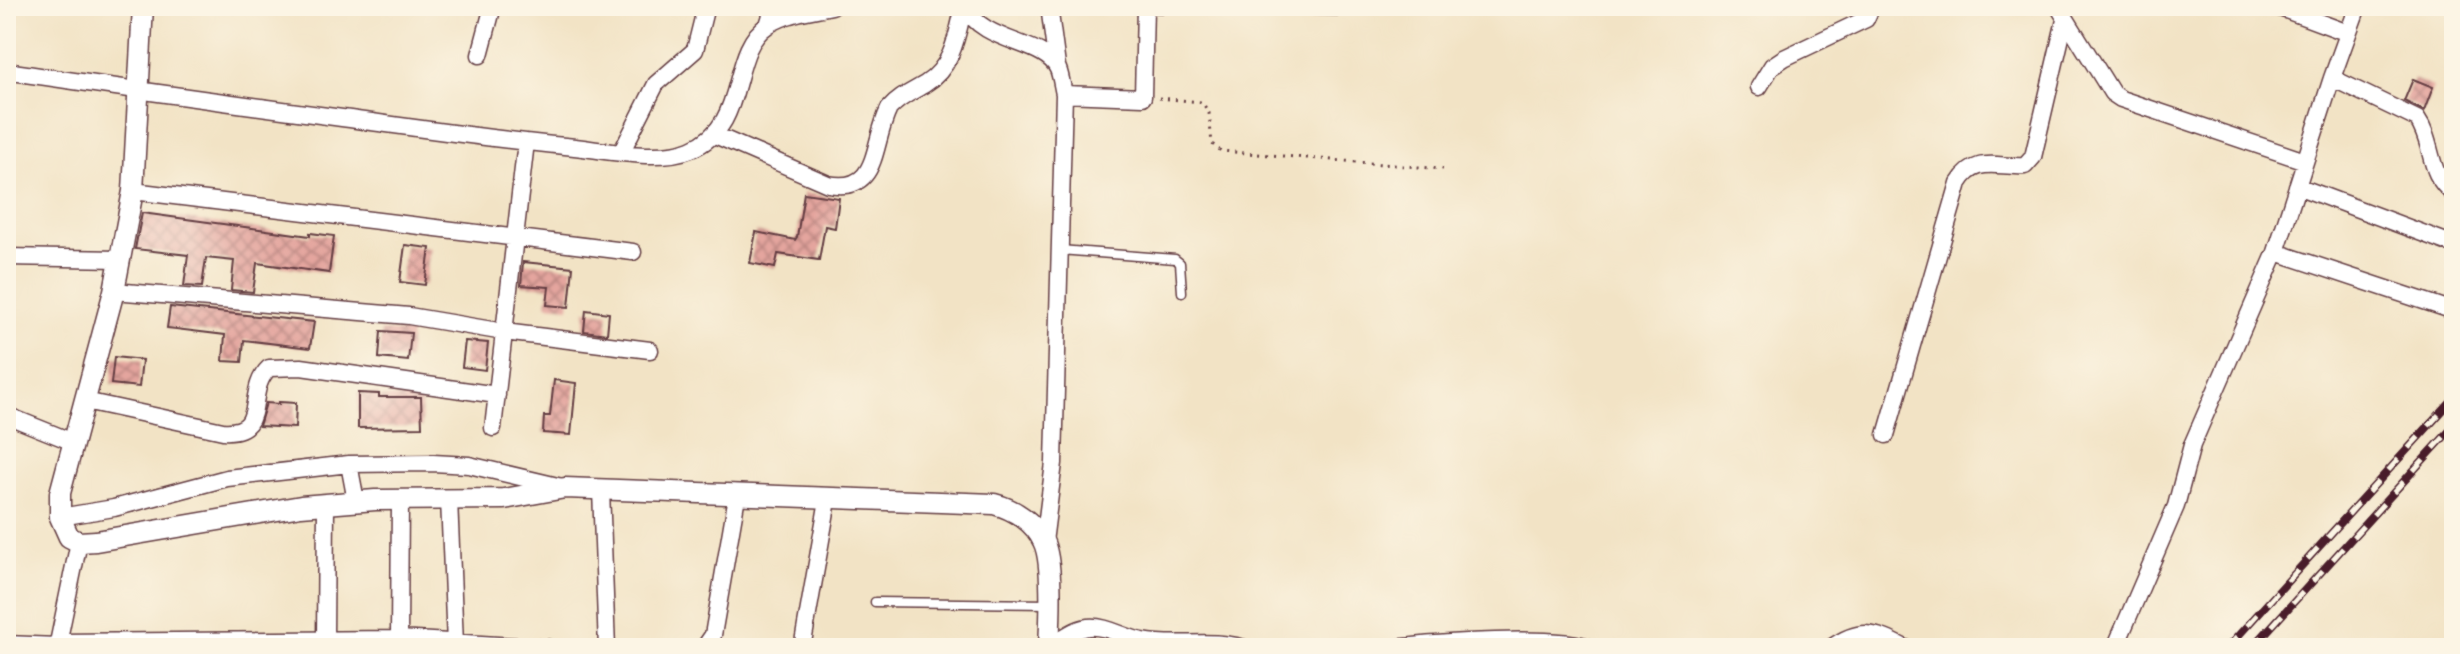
<svg xmlns="http://www.w3.org/2000/svg" width="2460" height="654" viewBox="0 0 2460 654" font-family="Mynerve,sans-serif">
<defs>
<pattern id="building-cross-hatch" width="8" height="8" patternUnits="userSpaceOnUse" patternTransform="scale(2)"><rect width="8" height="8" fill="#e4a59e"/><path d="M0 0l8 8M0 8l8-8" fill="none" stroke="#bb8681"/></pattern>
</defs>
<rect width="100%" height="100%" fill="#fcf5e5"/>
<filter id="ink" filterUnits="userSpaceOnUse"><feTurbulence type="fractalNoise" baseFrequency=".0125" numOctaves="2"/><feDisplacementMap in="SourceGraphic" scale="16" xChannelSelector="R" yChannelSelector="G"/><feConvolveMatrix kernelMatrix="1 2 1 2 8 2 1 2 1" color-interpolation-filters="sRGB"/></filter>
<filter id="wash" filterUnits="userSpaceOnUse"><feTurbulence type="fractalNoise" baseFrequency=".006" numOctaves="4" result="noise"/><feDisplacementMap in="SourceGraphic" scale="32" xChannelSelector="R" yChannelSelector="G"/><feGaussianBlur stdDeviation="1.8" result="paint"/><feColorMatrix in="noise" values="0 0 0 0 0 0 0 0 0 0 0 0 0 0 0 0 0 1.4 0 .05"/><feComposite in="paint" operator="in"/></filter>
<g filter="url(#wash)">
<rect width="100%" height="100%" fill="#f2e3c5"/>
<g id="blocks">
<path fill="url(#building-cross-hatch)" d="M2413,79L2433,87L2424,111L2404,101Z
M804,193L839,198L835,228L825,226L819,260L778,254L775,268L750,263L756,232L795,240L797,237Z
M142,213L310,236V233L334,236L329,273L257,263L253,292L231,290L234,261L206,258L202,287L184,286L188,255L135,249Z
M405,245L430,248L425,285L400,282Z
M523,262L573,267L569,307L547,305L549,287L521,285Z
M170,307L314,322L310,348L244,340L242,362L223,361L225,335L167,328Z
M586,310L609,313L607,334L584,331Z
M381,331L411,333L408,361L379,358Z
M465,341L488,343L485,370L462,367Z
M114,357L142,360L139,387L111,384Z
M554,380L576,383L571,435L543,433L544,416H550Z
M358,393L379,394V397H421L422,427L358,428Z
M279,402L296,403L295,428L259,426L266,403L279,404Z"/>
</g>
</g>
<g filter="url(#ink)">
<use href="#blocks" fill-opacity="0" stroke="#633c42" stroke-width="2"/>
<g fill="none" stroke-linecap="round" stroke-linejoin="round">
<g stroke="#633c42" stroke-width="11">
<path id="service" d="M1146,8L1343,11
M1060,250L1175,259L1180,263L1182,292
M875,602L1050,604
M6,640L57,642"/>
</g>
<g stroke="#633c42" stroke-width="19">
<path id="minor" d="M965,6C982,44 1045,40 1058,69C1061,76 1062,86 1064,94L1054,463L1044,542
M1049,6L1057,66
M2058,6L2112,93L2121,99L2305,161
M2275,6L2348,33
M768,25L774,6
M480,55L493,6
M6,71C118,88 230,103 342,118C416,128 490,139 565,146C601,149 657,163 691,149C750,125 727,52 768,25C787,13 811,10 832,6
M2332,78L2417,119C2435,145 2426,173 2454,194
M1759,87L1772,66L1784,58L1866,19L1872,6
M1064,94L1143,97L1145,6
M715,135L828,184C880,194 871,145 889,109C899,97 912,92 925,84C953,67 957,35 964,6
M622,151L656,84L695,50L706,6
M2297,186L2454,245
M133,191L633,252
M2276,252L2454,311
M6,257L120,259
M114,291L409,316L504,332L650,350
M85,401L223,431C269,434 244,391 269,368L301,367L497,395
M6,415L73,442
M493,428L526,142
M1886,435L1959,183C1976,155 1997,168 2025,166L2033,157L2065,20
M349,464L356,501
M601,490L607,648
M449,499L455,644
M60,517L114,508L227,478L349,464L433,463L469,465L562,487
M399,639L400,499
M325,640L326,504
M57,642L399,639L549,648
M1049,647C1061,639 1074,629 1088,627C1106,625 1125,638 1143,641C1176,648 1211,638 1244,648
M57,648L79,542
M704,648L713,635L737,496
M802,648L828,500
M1394,648C1432,643 1560,634 1591,648
M1831,648C1860,627 1875,632 1905,648
M2115,648L2176,506L2192,445L2276,252L2332,78L2358,6"/>
</g>
<g stroke="#633c42" stroke-width="23">
<path id="tertiary" d="M143,6L133,191L114,291L60,493V517L69,537L79,542L96,541L301,506L375,500L504,499L565,488L994,504C1014,509 1034,522 1043,541C1054,562 1050,623 1049,648"/>
</g>
<path stroke="#633c42" stroke-width="3" stroke-dasharray="2 6" stroke-linecap="butt" d="M1159,98L1202,102L1209,113L1212,144L1221,151L1443,169"/>
<use href="#service" stroke="#fff" stroke-width="8"/>
<use href="#minor" stroke="#fff" stroke-width="16"/>
<use href="#tertiary" stroke="#fff" stroke-width="20"/>
<g stroke="#4a1f2b" stroke-width="8">
<path id="rail" d="M2227,648L2454,398
M2252,648L2454,426"/>
</g>
<use href="#rail" stroke="#fcf5e5" stroke-width="5" stroke-dasharray="15" stroke-linecap="butt"/>
</g>
</g>
<rect width="2460" height="654" fill="none" stroke="#fcf5e5" stroke-width="32"/>
</svg>
